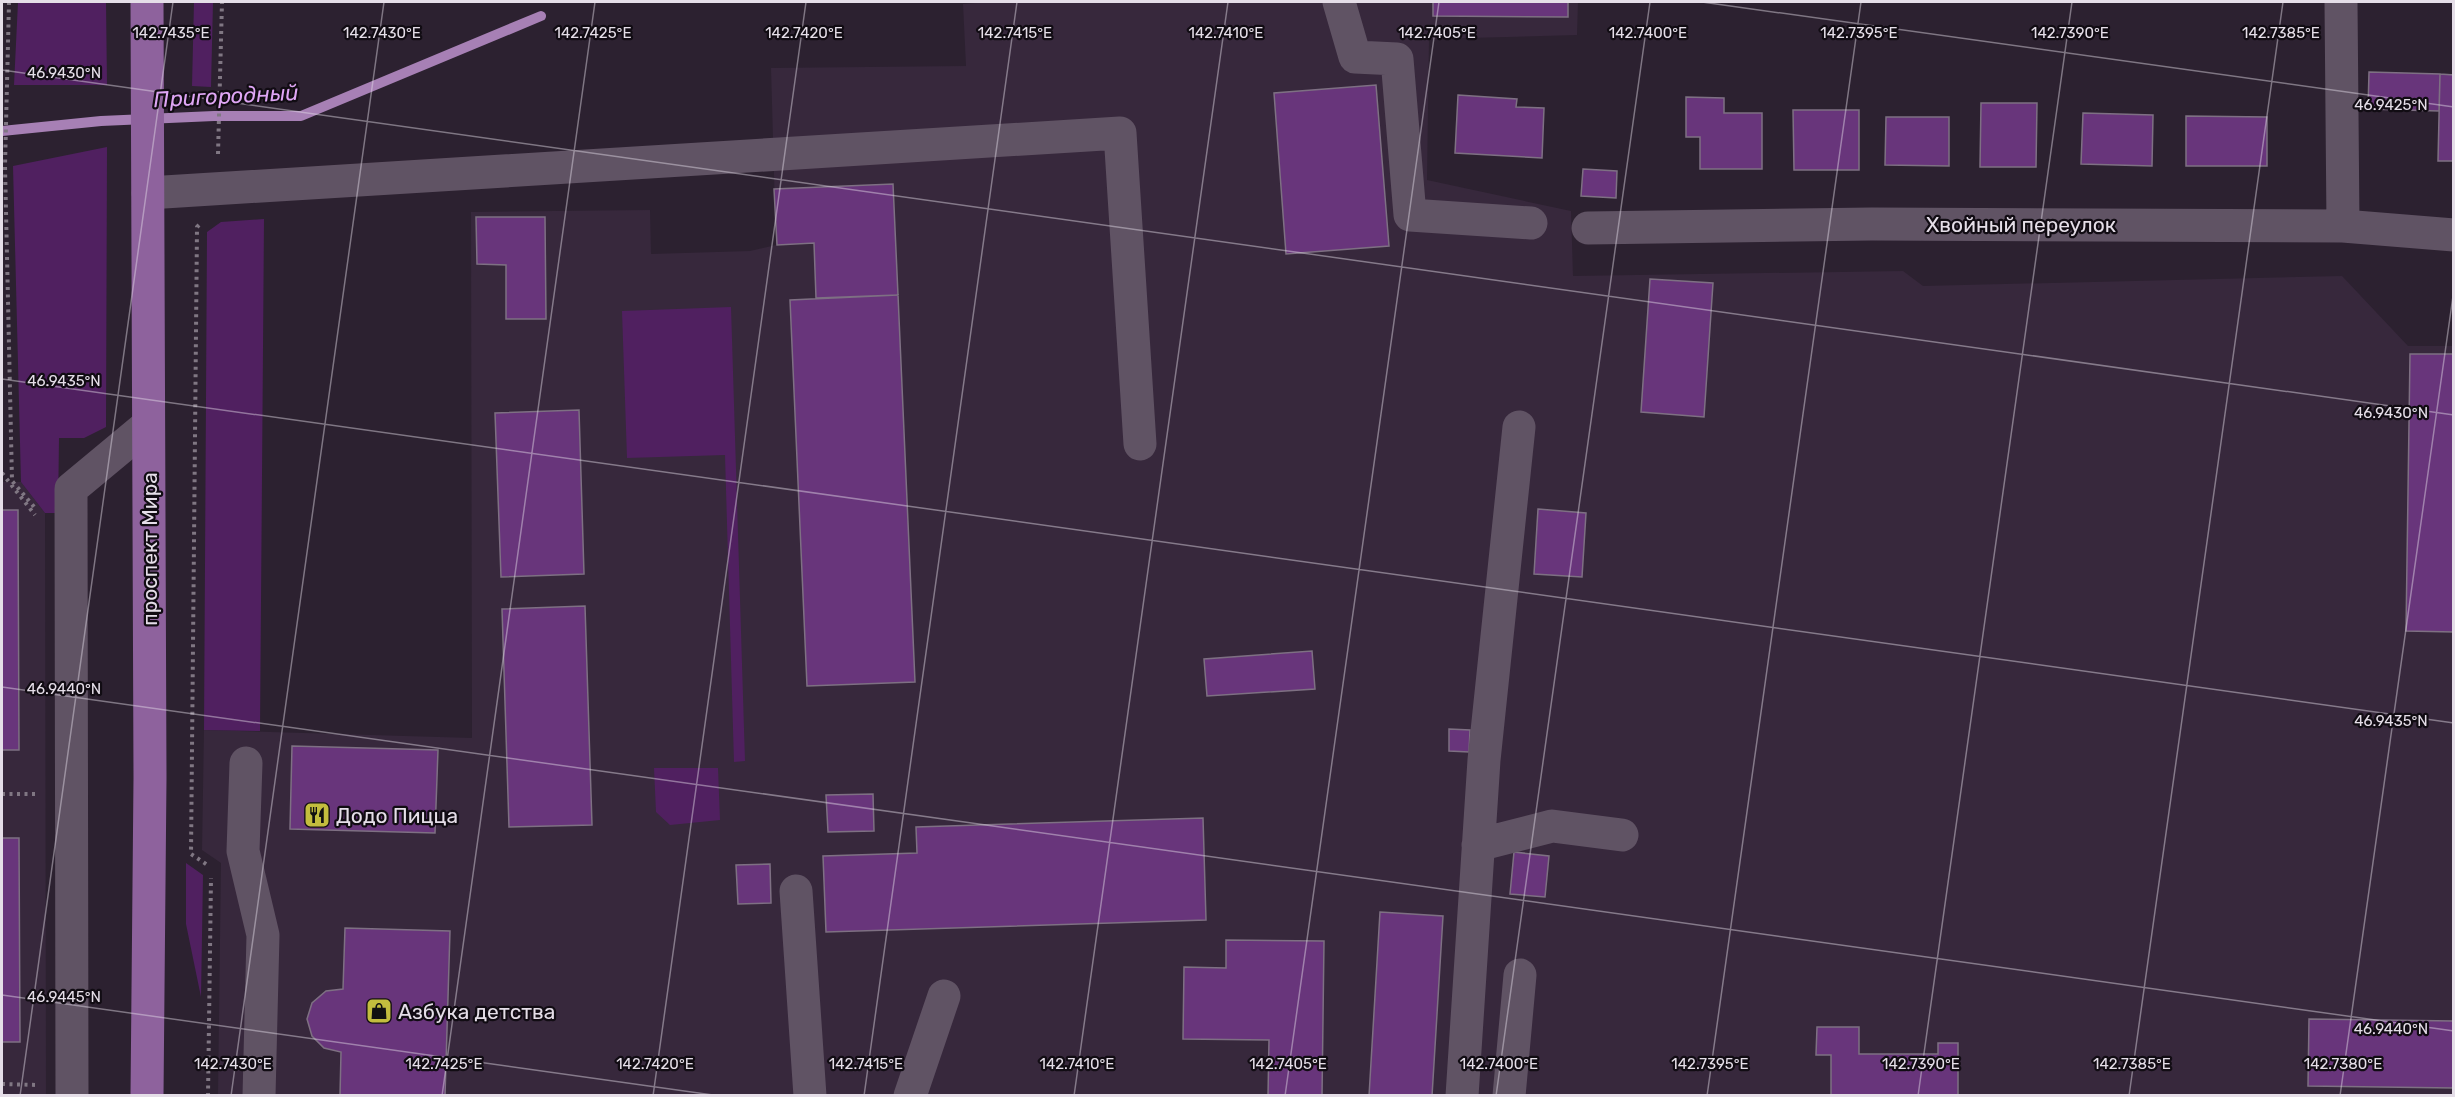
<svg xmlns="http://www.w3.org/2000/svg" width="2455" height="1097" viewBox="0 0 2455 1097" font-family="Rubik,sans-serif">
<rect width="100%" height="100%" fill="#2c2130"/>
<path fill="#37283c" d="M990,2H1578L1577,35L1429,39L1427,180L1571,211L1573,276L1903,271L1923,286L2342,276L2408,346H2453V1095H218L221,863L202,850L204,730L472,738L471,212L650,210L651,254L750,251L776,245L771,68L966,66L963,4Z
M2,482H21L45,513L46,1095H2Z"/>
<path fill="#502060" d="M18,2H106L107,85H14Z
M194,2H213L211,87L192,86Z
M107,147L106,427L84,438H59L58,513H45L21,482L13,166Z
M264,219L260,731L204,730L207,232L221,222Z
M731,307L745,761L734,762L725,455L627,458L622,311Z
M654,768H718L720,820L670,825L656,812Z
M186,863L203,875L201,997L186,924Z"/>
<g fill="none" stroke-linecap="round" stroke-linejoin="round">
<path stroke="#a780b5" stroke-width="10" d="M2,131L101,121L214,116H301L541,16"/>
</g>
<path fill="#68357b" stroke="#7e7083" stroke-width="1.5" d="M1433,2H1568V17L1433,16Z
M2369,72L2440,74L2439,111L2368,109Z
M2440,74L2454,75V161H2438Z
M1376,85L1389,246L1286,254L1274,93Z
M1458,95L1517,99L1516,107L1544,108L1542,158L1455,153Z
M1686,97L1724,98V113H1762V169H1700V137H1686Z
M1981,103H2037L2036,167H1980Z
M1793,110H1859V170H1794Z
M2083,113L2153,115L2152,166L2081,164Z
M2186,116L2267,117V166H2186Z
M1886,117H1949V166L1885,165Z
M1583,169L1617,171L1616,198L1581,196Z
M893,184L898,295L816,298L814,243L777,245L774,189Z
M476,217H545L546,319H506V265L477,264Z
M1650,279L1713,283L1704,417L1641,412Z
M898,295L915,682L807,686L790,300Z
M2410,354H2454V632L2406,631Z
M579,410L584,574L501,577L495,413Z
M1538,509L1586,513L1582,577L1534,574Z
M2,510H18L19,750H2Z
M585,606L592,825L509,827L502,609Z
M1312,651L1315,689L1207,696L1204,659Z
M1449,729L1470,730L1469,752L1449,751Z
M292,746L438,750L435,833L290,829Z
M873,794L874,831L828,832L826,795Z
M1203,818L1206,920L826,932L823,856L917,853L916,827Z
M2,838H19L20,1042H2Z
M1514,852L1549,856L1545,897L1510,894Z
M770,864L771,903L738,904L736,865Z
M1380,912L1443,916L1432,1096H1369Z
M345,928L450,931L445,1096H340L341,1052L324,1048L312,1036L307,1019L312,1003L326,991L343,989Z
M1226,940L1324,941L1322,1096H1268L1269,1040L1183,1039L1184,967L1226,968Z
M2309,1019L2454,1021V1088L2308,1086Z
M1817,1027H1859V1054H1938V1043H1958V1096H1831V1055H1816Z"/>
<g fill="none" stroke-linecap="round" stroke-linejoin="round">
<path stroke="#807783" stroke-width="4" stroke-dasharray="3 4.5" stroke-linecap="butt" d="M9,2L5,166L12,481L36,509
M218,154L222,2
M199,225L197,227L191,854L209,866
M2,473L35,515
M2,794H38
M2,1084L38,1085
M208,1096L211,878"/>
<path stroke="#605364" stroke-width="33" d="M1339,2L1355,57L1397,59L1410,215L1531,223
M2341,2L2343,226
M148,193L1120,133L1140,444
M1588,228L1872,224L2343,226L2454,235
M246,763L243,851L263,935L259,1096
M1478,845L1552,826L1622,835
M796,891L810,1096
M72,1096L71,489L148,425
M910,1096L944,996
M1462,1096L1484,760L1519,427
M1509,1096L1520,975"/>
<path stroke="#8e629d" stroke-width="33" d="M147,1096L150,778L147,2"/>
</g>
<path fill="none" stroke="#e5dee8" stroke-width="1.5" stroke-opacity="0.45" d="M1702,2L2454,107M2,70L2454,415M2,379L2454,723M2,687L2454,1031M2,995L720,1096M20,1096L173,2M231,1096L384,2M442,1096L595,2M653,1096L806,2M864,1096L1017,2M1074,1096L1228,2M1285,1096L1439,2M1496,1096L1650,2M1707,1096L1861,2M1918,1096L2072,2M2129,1096L2283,2M2340,1096L2454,289"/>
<defs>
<g id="restaurant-square" transform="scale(1.35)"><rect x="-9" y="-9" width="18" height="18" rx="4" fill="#c3bd3e" stroke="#110c13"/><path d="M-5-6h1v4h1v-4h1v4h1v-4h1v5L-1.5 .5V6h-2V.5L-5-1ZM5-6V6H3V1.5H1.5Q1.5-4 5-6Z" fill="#111"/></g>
<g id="shop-square" transform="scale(1.35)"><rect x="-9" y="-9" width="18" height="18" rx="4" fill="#c3bd3e" stroke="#110c13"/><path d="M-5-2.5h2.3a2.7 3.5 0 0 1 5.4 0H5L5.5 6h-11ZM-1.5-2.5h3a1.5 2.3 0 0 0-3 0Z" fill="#111"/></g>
</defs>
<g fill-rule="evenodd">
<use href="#restaurant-square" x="317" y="815"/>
<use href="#shop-square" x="379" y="1011"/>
</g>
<g text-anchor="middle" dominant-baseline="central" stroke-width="4.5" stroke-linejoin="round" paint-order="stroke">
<g font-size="21" fill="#e5dee8" stroke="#110c13">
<text x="2021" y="224">Хвойный переулок</text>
<text transform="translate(149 549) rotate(-90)">проспект Мира</text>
</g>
<g font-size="21" fill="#e5dee8" stroke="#110c13" text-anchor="start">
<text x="336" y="815">Додо Пицца</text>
<text x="398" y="1011">Азбука детства</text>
</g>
<g font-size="22" font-style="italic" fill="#dfa6f5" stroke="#110c13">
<text transform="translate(226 96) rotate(-3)">Пригородный</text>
</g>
</g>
<g font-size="15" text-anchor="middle" fill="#e5dee8" stroke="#110c13" stroke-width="4.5" stroke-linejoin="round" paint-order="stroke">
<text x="171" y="38">142.7435°E</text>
<text x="382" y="38">142.7430°E</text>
<text x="593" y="38">142.7425°E</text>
<text x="804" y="38">142.7420°E</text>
<text x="1015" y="38">142.7415°E</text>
<text x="1226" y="38">142.7410°E</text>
<text x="1437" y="38">142.7405°E</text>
<text x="1648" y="38">142.7400°E</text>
<text x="1859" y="38">142.7395°E</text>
<text x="2070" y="38">142.7390°E</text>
<text x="2281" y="38">142.7385°E</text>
<text x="64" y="78">46.9430°N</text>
<text x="2391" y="110">46.9425°N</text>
<text x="64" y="386">46.9435°N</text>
<text x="2391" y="418">46.9430°N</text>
<text x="64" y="694">46.9440°N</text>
<text x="2391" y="726">46.9435°N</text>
<text x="64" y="1002">46.9445°N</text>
<text x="2391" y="1034">46.9440°N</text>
<text x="233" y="1069">142.7430°E</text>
<text x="444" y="1069">142.7425°E</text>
<text x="655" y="1069">142.7420°E</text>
<text x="866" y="1069">142.7415°E</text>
<text x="1077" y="1069">142.7410°E</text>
<text x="1288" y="1069">142.7405°E</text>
<text x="1499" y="1069">142.7400°E</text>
<text x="1710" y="1069">142.7395°E</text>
<text x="1921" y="1069">142.7390°E</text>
<text x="2132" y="1069">142.7385°E</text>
<text x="2343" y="1069">142.7380°E</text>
</g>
<rect width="2455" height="1097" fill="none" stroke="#e5dee8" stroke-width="6"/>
</svg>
